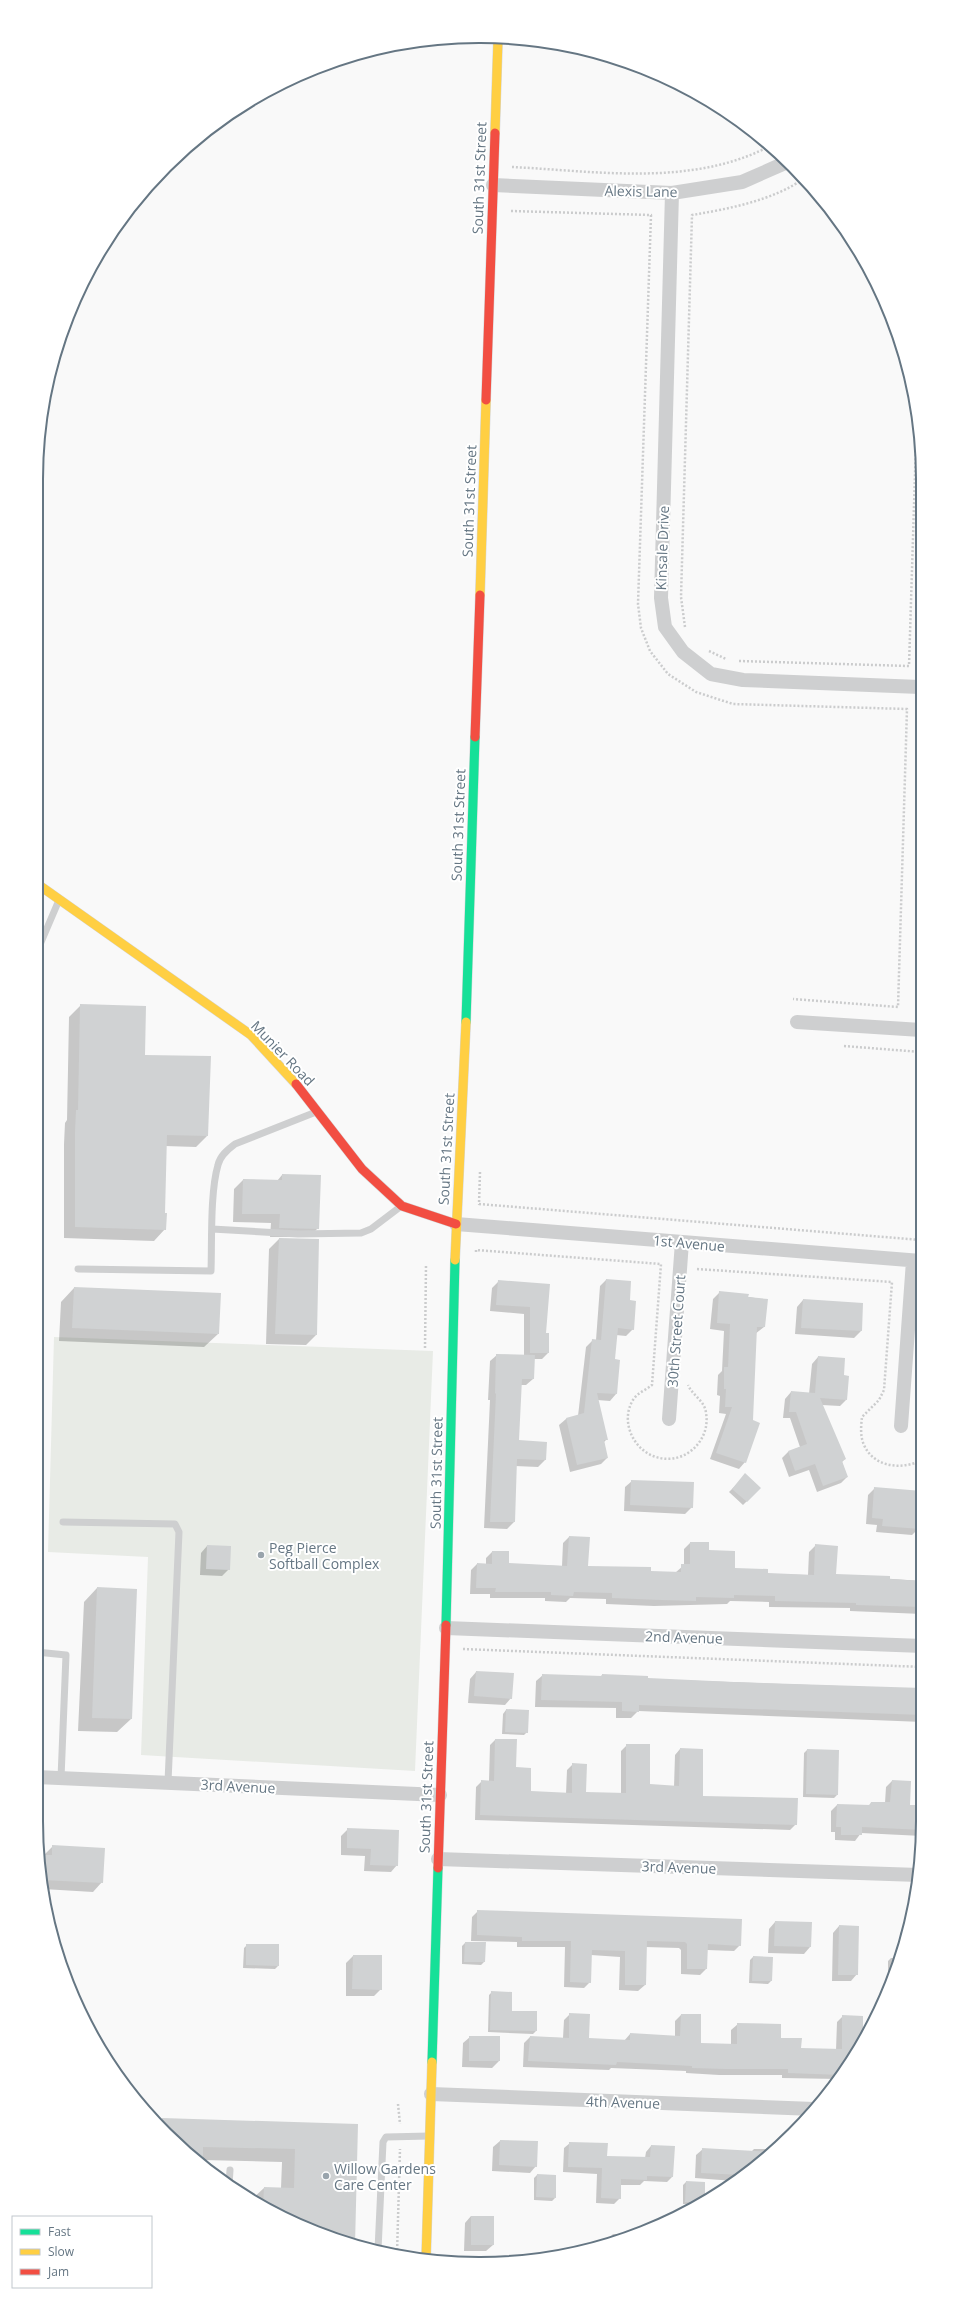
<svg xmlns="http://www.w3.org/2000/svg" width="959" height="2300" viewBox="0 0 959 2300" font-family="'Open Sans',sans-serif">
<rect width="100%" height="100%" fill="#f9f9f9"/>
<path fill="#e8ebe6" d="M54,1337L433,1351L415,1771L141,1755L148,1557L48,1552Z"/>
<path fill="#0003" d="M81,1005L144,1056L207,1136L196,1147L165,1146L164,1214L165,1229L154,1241L64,1238V1144L65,1123L67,1120L69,1017Z
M282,1175L318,1228L309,1237H270L271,1223L233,1222L234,1189L243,1180L277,1181Z
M279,1239L316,1335L306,1345L266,1344L269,1249Z
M606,1280L629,1301L633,1329L626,1336L616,1335L614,1360H619L616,1394L610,1401L597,1400L607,1439L604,1442L607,1458L601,1464L570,1472L559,1425L566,1419L578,1416L586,1347L593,1340H596L600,1286Z
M499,1281L549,1285L545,1334L548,1353L542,1359H533V1379L526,1385H521L518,1441L546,1443L545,1460L538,1467L515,1466L514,1522L507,1529L484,1528L490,1400H488L490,1361L497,1355L524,1356V1314L490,1311L492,1288Z
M74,1288L218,1334L204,1347L59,1341L61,1302Z
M720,1292L767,1300L764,1327L755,1334L745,1462L739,1469L710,1459L726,1414L719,1413L720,1396L717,1395L718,1375L722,1371L724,1331L710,1329L713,1299Z
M803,1300L862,1304L861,1331L854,1338L795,1334L797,1307Z
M818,1357L846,1400L840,1406L822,1405L845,1459L842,1462L847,1477L841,1483L817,1492L809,1470L789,1477L782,1458L788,1452L800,1447L790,1418H783L785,1399L791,1392L809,1394L812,1364Z
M746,1475L760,1488L743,1505L729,1492Z
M632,1481L692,1507L685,1514L624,1511L625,1487Z
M875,1488L919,1528L912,1535L876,1532L877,1525L866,1524L868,1495Z
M569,1537L587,1567L650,1572L675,1573L684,1565V1549L690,1543L708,1551L734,1569L767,1574L808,1575L809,1552L816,1545L835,1575L922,1581V1614L850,1611V1608L769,1607V1602L730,1601L727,1604L654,1606L606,1604V1599L570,1598L566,1602L545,1601V1598H490V1594H470L471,1570L477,1564H486V1558L492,1552L508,1564L562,1566L563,1543Z
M207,1546L229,1569L222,1576L200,1575L201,1553Z
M97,1588L131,1719L117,1732L78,1731L84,1602Z
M476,1672L511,1698L505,1705L468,1703L470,1679Z
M543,1675L600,1677L602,1675L647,1679L923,1689V1722L638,1711L631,1718H616V1708L535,1707L536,1681Z
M506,1710L528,1711L527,1732L524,1735L502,1734L503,1714Z
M495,1740L530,1792L566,1794L567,1770L573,1764L585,1793L621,1794V1751L627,1745L649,1785L674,1787L675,1755L680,1749L702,1797L796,1824L790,1830L475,1820L476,1787L482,1781H489L490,1745Z
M807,1750L837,1795L834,1798L803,1797L804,1753Z
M892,1781L909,1806H923L922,1836L861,1833L855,1841L835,1840V1832H831V1811L837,1805L868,1806L871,1803H885L886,1787Z
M348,1829L397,1865L391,1872L364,1871L365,1856L341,1855V1836Z
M53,1846L102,1882L93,1892L43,1889L39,1856H43Z
M478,1911L740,1945L734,1951L707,1950L706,1969L700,1975L681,1974V1950L679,1948L645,1947V1985L638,1991L619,1990L620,1957L591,1955L590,1982L584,1988L564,1987L565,1947H517V1942L471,1941L472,1917Z
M775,1922L810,1947L804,1954L768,1953L769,1929Z
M839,1926L857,1974L851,1981H832L833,1933Z
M906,1927H908L900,1963L893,1980H888V1961L891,1958H899L900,1933Z
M465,1943L484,1962L481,1965L462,1964V1946Z
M247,1945L278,1966L275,1969L243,1968L244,1948Z
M353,1956L381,1989L374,1996H346V1963Z
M753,1957L771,1981L768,1984L749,1983L750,1960Z
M492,1992L511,2012L536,2031L533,2034L488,2032L489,1995Z
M570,2014L588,2039L624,2041L630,2034L675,2037V2021L681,2015L700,2044L731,2045V2030L738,2024L780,2039L800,2049L836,2050L837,2022L843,2016L862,2042L838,2079L782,2078V2075H719L686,2073V2071L611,2068L609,2070L523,2067L524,2043L530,2037L563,2038L564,2020Z
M470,2037L499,2061L492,2068L462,2067L463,2043Z
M163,2119L357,2125L337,2241L251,2200L264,2188H281L282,2162L202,2160V2165L158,2124Z
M500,2141L536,2166L530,2173L492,2171L493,2147Z
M570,2143L606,2157L645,2158L646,2152L651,2146L672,2177L667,2182L644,2181L640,2185H620V2198L614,2204L596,2203L597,2174L563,2172L564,2148Z
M703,2149L751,2152L754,2149H777L734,2181L695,2178L696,2155Z
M537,2175L555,2198L552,2201L534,2200V2178Z
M686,2182L704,2202L700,2205L683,2204V2185Z
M471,2216L493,2245L486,2251H464L465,2223Z
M613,2234H631V2236L610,2244V2237Z
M576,2248L591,2249L570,2254Z"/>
<path fill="#d0d2d3" d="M80,1004L146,1006L145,1055L211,1056L208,1136L167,1135L165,1213H167L166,1230L75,1227V1132L76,1110H78Z
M282,1174L321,1175L319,1229L279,1228L280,1214H242L243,1179L282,1180Z
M279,1238L319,1239L317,1335L275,1334Z
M606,1279L631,1281L630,1300L636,1301L634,1330L618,1328L615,1359L620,1360L617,1394L597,1393L608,1440H604L608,1458L577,1465L566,1418L584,1413L592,1339L601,1340Z
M498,1280L550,1284L546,1333H549V1353H530V1307L496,1305Z
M74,1287L221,1293L219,1334L72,1328Z
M719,1291L749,1294L748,1297L768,1299L765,1327H757L753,1420L760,1423L746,1463L716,1453L732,1407H725L726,1389H724V1367H728L730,1324L717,1323Z
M803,1299L863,1303L862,1331L801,1328Z
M496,1354L535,1355L534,1379H522L519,1440L547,1442L546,1460L517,1459L515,1522H490L496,1394L495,1393Z
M818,1356L845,1358L844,1375L849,1376L847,1400L820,1398L846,1459L842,1461L848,1477L823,1486L815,1464L795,1471L788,1451L807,1444L796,1412H789L791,1391L815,1393Z
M745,1473L761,1488L747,1502L732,1489Z
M631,1480L694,1482L693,1508L630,1505Z
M874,1487L922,1491L920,1529L882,1526L883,1519L872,1518Z
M569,1536L590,1537L588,1566L651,1567V1571L681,1572V1564H690V1542H709V1550L735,1551V1568L768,1569V1573L814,1575L815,1544L838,1546L836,1574L890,1576V1579L922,1581V1607L856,1605V1603L775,1601V1596L734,1595V1598L696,1597V1601L661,1600L612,1598V1593L574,1592L573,1596L551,1595V1592H495L496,1588H476L477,1563L492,1564V1551H509V1563L567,1566Z
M207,1545L231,1546L230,1570L206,1569Z
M97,1587L137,1589L132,1719L92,1718Z
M476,1671L514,1673L512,1699L474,1696Z
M542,1674L602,1676V1674L648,1676V1678L734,1682L923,1688V1715L639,1705V1712L622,1711V1702L541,1700Z
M506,1709L529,1710L528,1733L505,1732Z
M495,1739H517L516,1767L531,1768V1791L572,1793V1763L587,1764L586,1792L626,1793V1744H650V1784L679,1786L680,1748L703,1749V1796L798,1798L797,1825L480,1815L481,1780L494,1781Z
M807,1749L839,1750L838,1795L806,1794Z
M892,1780L911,1781L910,1805H923L922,1830L862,1827V1835H841V1827H836L837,1804L870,1805L871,1802H890Z
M347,1828L399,1830L398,1866L370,1865L371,1849L347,1848Z
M52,1845L105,1848L103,1883L42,1880L39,1855H52Z
M477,1910L742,1919L741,1946L708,1944L707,1969H687V1944L685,1942L647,1941L646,1985H625V1951L592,1950L591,1983L570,1982L571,1941H522V1937L477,1935Z
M775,1921L812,1922L811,1947L774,1946Z
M839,1925L859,1926L858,1975H838Z
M465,1942H486L485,1962H464Z
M246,1944H279V1966L246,1965Z
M353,1955H382V1990L352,1989Z
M753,1956L773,1957L772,1981H752Z
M491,1991L512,1992V2011H537V2031L490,2030Z
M569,2013L590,2014L589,2038L630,2040V2033L680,2036L681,2014H701V2043L737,2044V2023L781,2024V2038H802L801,2048L842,2049V2015L863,2016V2040L841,2075L788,2073V2069H726L692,2068V2066L617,2062L616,2065L528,2061L530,2036L569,2038Z
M469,2036H500V2061H469Z
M162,2118L358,2124L355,2245L337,2241L263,2207L264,2187L294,2188L295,2149L203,2147V2166L162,2128Z
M500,2140L538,2141L537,2167L499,2165Z
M569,2142L608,2143L607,2156L650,2157L651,2145L675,2146L673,2177L647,2176V2180L621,2179V2199L601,2198L602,2168L568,2167Z
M702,2148L774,2152L742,2175L701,2173Z
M537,2174L556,2175V2198L536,2197Z
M686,2181L705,2182V2202H685Z
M471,2216H494V2245H471Z"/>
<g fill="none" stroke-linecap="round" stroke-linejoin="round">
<g stroke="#d5d6d7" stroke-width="10">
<path id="fast" d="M466,1022L475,737
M446,1625L455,1260
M432,2062L438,1868"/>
</g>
<g stroke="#d5d6d7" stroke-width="10">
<path id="slow" d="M495,133L498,39
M480,595L486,400
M36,883L251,1035L296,1084
M455,1260L466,1022
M426,2260L432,2062"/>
</g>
<g stroke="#d5d6d7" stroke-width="10">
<path id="jam" d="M486,400L495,133
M475,737L480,595
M296,1084L362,1169L402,1206L456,1224
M438,1868L446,1625"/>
</g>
<path stroke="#cbcccd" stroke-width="2.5" stroke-dasharray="2 2" stroke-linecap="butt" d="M512,167C596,171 690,187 768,147
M511,211L651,215L638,604L641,628L650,651L668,674L696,692L733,704L907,709L898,1007L793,999
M685,627L681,597L692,215C728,209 774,200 803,179
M709,651L726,659
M739,661L909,666L917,410
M844,1046L921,1052
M480,1172L479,1204L921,1240
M476,1252V1250L661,1264L652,1385C646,1390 637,1393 633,1400C620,1421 633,1450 656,1457C684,1466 711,1441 706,1413C705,1401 693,1396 688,1385
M697,1269L892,1282L884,1390L879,1400L862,1417C861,1426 860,1436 864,1445C874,1468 903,1470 922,1460
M425,1348L426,1265
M463,1649L923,1667
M398,2104L400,2124
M397,2254L400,2149"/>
<path stroke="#cecfd0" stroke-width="7" d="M36,954L59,900
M212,1229L298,1234L361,1233L371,1229L400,1207
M78,1269L211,1271C212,1242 210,1192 218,1165C220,1156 227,1150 235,1144L316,1112
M63,1522L175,1524L179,1532L168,1782
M36,1652L66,1655L61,1778
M229,2185L230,2170
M378,2250L383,2142L386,2137L429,2136"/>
<path stroke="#cecfd0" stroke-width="14" d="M493,185L672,193L742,182L785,163
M672,193L661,598L665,627L683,652L711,674L743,680L920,687
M797,1022L921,1030
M456,1224L921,1261
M669,1419L682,1242
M901,1426L913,1261
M446,1628L923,1646
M36,1777L440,1795
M438,1859L919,1875
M431,2094L814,2109"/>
<use href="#fast" stroke="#16e098" stroke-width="9"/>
<use href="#slow" stroke="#ffcf43" stroke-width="9"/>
<use href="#jam" stroke="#f24e42" stroke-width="9"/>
</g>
<g fill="#99a4ac" stroke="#fff" stroke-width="1.5">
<circle cx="261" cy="1555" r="4"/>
<circle cx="326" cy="2176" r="4"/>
</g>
<g text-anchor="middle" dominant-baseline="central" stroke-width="4" stroke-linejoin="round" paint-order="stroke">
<g font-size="14" fill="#657683" stroke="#fff">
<text transform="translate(479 178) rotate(-88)">South 31st Street</text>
<text transform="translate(641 191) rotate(1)">Alexis Lane</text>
<text transform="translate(469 501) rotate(-88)">South 31st Street</text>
<text transform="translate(662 548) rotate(-88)">Kinsale Drive</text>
<text transform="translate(458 825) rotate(-88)">South 31st Street</text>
<text transform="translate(283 1053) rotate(46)">Munier Road</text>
<text transform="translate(446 1149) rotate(-87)">South 31st Street</text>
<text transform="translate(689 1243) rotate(5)">1st Avenue</text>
<text transform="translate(676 1331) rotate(-86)">30th Street Court</text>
<text transform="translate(436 1473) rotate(-89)">South 31st Street</text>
<text transform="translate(684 1637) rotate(2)">2nd Avenue</text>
<text transform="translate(238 1786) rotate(3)">3rd Avenue</text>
<text transform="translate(426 1797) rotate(-88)">South 31st Street</text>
<text transform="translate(679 1867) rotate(2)">3rd Avenue</text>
<text transform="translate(623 2102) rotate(2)">4th Avenue</text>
</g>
<g font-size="14" fill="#657683" stroke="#fff" text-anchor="start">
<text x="269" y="1547">Peg Pierce<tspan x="269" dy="16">Softball Complex</tspan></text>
<text x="334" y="2168">Willow Gardens<tspan x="334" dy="16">Care Center</tspan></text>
</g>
</g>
<path d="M0 0H959V2300H0ZM479 43H480A436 436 0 0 1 916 479V1821A436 436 0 0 1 480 2257H479A436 436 0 0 1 43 1821V479A436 436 0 0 1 479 43Z" fill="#fff" fill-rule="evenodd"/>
<path fill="none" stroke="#657683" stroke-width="2" d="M479 43H480A436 436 0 0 1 916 479V1821A436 436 0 0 1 480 2257H479A436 436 0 0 1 43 1821V479A436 436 0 0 1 479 43Z"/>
<rect x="12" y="2216" width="140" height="72" fill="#ffffff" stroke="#c1c8cd"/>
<rect x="20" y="2229" width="20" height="6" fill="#16e098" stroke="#c1c8cd"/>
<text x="48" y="2236" font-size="12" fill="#657683">Fast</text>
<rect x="20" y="2249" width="20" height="6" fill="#ffcf43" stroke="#c1c8cd"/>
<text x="48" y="2256" font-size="12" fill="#657683">Slow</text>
<rect x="20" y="2269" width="20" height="6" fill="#f24e42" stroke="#c1c8cd"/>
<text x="48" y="2276" font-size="12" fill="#657683">Jam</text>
</svg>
